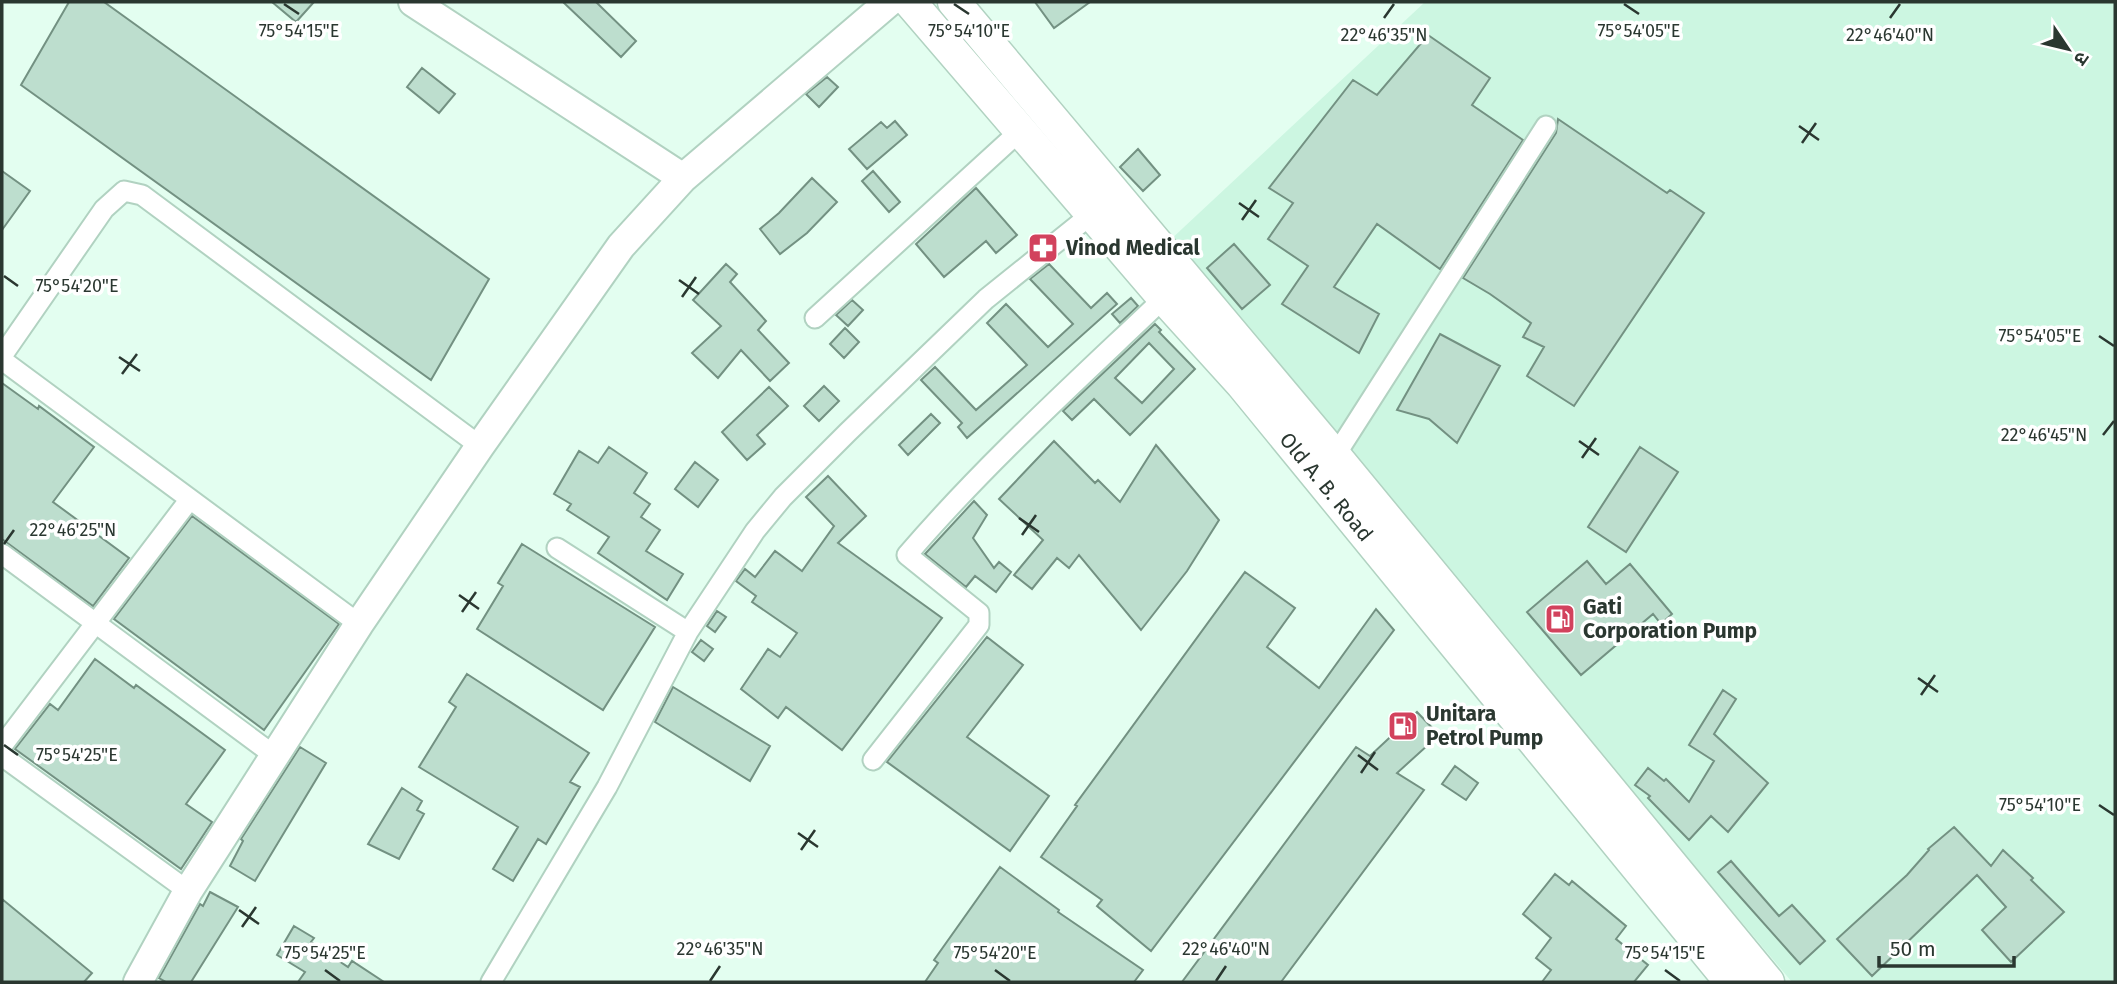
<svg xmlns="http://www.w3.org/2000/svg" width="2117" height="984" viewBox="0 0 2117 984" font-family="'Fira Sans','Noto Sans Devanagari',sans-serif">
<rect width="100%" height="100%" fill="#e3fef0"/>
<path fill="#ccf6e1" d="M1425,2H2115V982H1792L1168,242Z"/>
<path fill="#bddece" stroke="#739182" stroke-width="2" fill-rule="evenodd" d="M69,2H104L489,279L431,380L21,85Z
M272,2H314L296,22Z
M563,2H596L636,41L621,57Z
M1035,2H1090L1054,28Z
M1428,35L1490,78L1472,105L1523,140L1440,269L1377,224L1334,287L1379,314L1359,353L1282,304L1308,266L1268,239L1293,203L1269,188L1353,80L1377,95Z
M422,68L455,94L439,113L407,87Z
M827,77L838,87L819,107L806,94Z
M1558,119L1667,193L1670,190L1704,213L1574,406L1527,376L1544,347L1523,337L1531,323L1490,294L1463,278L1556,133Z
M895,121L907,135L867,169L849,149L881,122L887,128Z
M1138,149L1160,175L1143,191L1120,167Z
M2,171L30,191L2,230Z
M873,171L900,202L889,212L862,181Z
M812,178L837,202L807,233L780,254L760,229L779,213Z
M976,188L1017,235L996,253L986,241L944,277L916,244Z
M1234,244L1270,285L1242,309L1207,268Z
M726,264L737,274L730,282L766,321L758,330L789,363L770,381L741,350L718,378L692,353L721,326L693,300Z
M1049,264L1091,308L1107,293L1117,304L967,438L958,427L962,423L921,380L935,367L976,410L1027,365L987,323L1006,304L1048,347L1073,324L1030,279Z
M1131,298L1138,306L1120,323L1112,314Z
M852,300L863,310L848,326L836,315Z
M1155,324L1161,330L1159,332L1195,369L1130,435L1094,399L1072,420L1063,411ZM1149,343L1174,369L1142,403L1115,378Z
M845,328L859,342L844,358L830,344Z
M1440,334L1500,366L1457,443L1429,419L1397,410Z
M2,383L38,409L39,406L94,447L53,502L129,558L93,606L2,539Z
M824,386L839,401L819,421L804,406Z
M769,387L788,406L757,435L765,444L747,460L722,432Z
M931,414L940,423L908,455L899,445Z
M1054,441L1095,483L1098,480L1120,502L1156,445L1219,520L1187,571L1141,630L1079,555L1069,568L1057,558L1032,589L1014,575L1043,540L999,499Z
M609,447L647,473L634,493L650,504L641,517L660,530L646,551L683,574L667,600L598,553L609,537L567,510L571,504L554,494L579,451L598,463Z
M1640,447L1678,472L1626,552L1588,527Z
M695,462L718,480L698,507L675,489Z
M828,476L866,516L838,543L942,618L842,750L786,707L778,718L741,689L768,649L780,657L797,633L752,602L756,596L736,581L745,569L755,577L775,551L802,571L834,526L806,497Z
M974,501L987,515L973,538L994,568L999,562L1011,572L996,592L975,576L966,587L925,554Z
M192,516L339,624L264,730L114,619Z
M522,544L655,627L603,710L477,629L503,586L498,583Z
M1587,561L1606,584L1630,564L1672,614L1661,624L1653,614L1581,675L1527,612Z
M1245,572L1295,608L1267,647L1319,688L1376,609L1394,630L1151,951L1097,906L1102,900L1041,857L1077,806L1075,805Z
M717,611L726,617L715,632L707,626Z
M987,637L1023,665L967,737L1049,796L1010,851L887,762Z
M701,640L713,649L704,661L692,652Z
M95,659L134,688L136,685L225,750L186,804L212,822L181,869L15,749L50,704L58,710Z
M467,674L589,753L570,782L580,787L546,844L538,839L513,881L493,869L518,827L419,767L456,707L449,702Z
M673,687L770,746L750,781L655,722Z
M1723,690L1736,699L1714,734L1768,783L1728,832L1711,816L1689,840L1648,798L1650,796L1635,785L1648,768L1664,781L1666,779L1689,802L1714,761L1689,745Z
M1417,712L1439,735L1397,773L1424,790L1281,982H1182L1356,747L1370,756Z
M300,747L326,763L255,881L230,866L243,841L241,839Z
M1455,766L1478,783L1466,800L1442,784Z
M402,788L422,801L417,810L424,814L399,859L368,844Z
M1954,827L1991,866L2003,850L2033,878L2031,880L2064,912L2011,962L1982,930L2006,907L1977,875L1872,976L1837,939L1907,875L1929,850L1928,849Z
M1731,861L1779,916L1792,905L1825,941L1800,964L1718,872Z
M1000,867L1059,910L1058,912L1143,970L1134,982H925L938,963L934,960Z
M1555,874L1569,885L1572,881L1626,926L1616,939L1648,965L1634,982H1542L1551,970L1536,958L1551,938L1523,914Z
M210,892L238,907L191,982H166L159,978L200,904L203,906Z
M2,899L92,973L84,982H2Z
M294,926L314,938L311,942L348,967L352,961L384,982H298L305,972L277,955Z"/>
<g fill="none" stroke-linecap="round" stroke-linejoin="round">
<g stroke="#b1d2c1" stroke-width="23">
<path id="street" d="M815,318L1021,130
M2,356L104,209L124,191L142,195L480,446
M2,360L359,624
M1335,456L1546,126
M557,548L688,632
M2,554L275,756
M2,746L190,499
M2,756L188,891
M873,760L979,625V613L907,555C986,463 1077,381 1164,298
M491,982L607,787L688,632L755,531L783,497L848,432L986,299L1093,213"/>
</g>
<g stroke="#b1d2c1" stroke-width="32">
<path id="secondary" d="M413,2L683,178
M138,982L188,891L359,624L480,446L621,246L683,178L889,2"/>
</g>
<g stroke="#b1d2c1" stroke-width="35">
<g id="primary">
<path id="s1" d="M910,2L1164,298L1242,384L1731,982"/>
<path d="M954,2L1335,456L1768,982"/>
</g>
</g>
<use href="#street" stroke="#fff" stroke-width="19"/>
<use href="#secondary" stroke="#fff" stroke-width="28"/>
<use href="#primary" stroke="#fff" stroke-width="32"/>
</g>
<path fill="none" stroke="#2a3730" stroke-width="2.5" d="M284,4L299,14M954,4L969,14M1624,4L1639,14M1384,18L1394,4M1890,18L1900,4M1799,126L1819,140M1802,143L1816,123M1239,203L1259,217M1242,220L1256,200M4,276L18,286M679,280L699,294M682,297L696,277M2099,336L2114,346M119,357L140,371M122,374L137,354M2103,435L2114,421M1579,441L1599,455M1582,458L1596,438M1019,518L1039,532M1022,535L1036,515M4,544L14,530M459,595L479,609M462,612L476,592M1918,678L1938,692M1921,695L1935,675M4,745L18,755M1358,755L1378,770M1361,773L1375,752M2099,805L2114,815M798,833L818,847M801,850L815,830M239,910L259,924M242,927L256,907M325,970L340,981M995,970L1010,981M1665,970L1680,981M710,981L720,966M1216,981L1226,966"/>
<defs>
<g id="pharmacy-square" transform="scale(1.575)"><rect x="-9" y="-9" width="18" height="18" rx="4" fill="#d2425d" stroke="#fff"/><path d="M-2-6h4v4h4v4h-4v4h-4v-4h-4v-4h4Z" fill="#fff"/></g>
<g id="fuel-square" transform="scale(1.575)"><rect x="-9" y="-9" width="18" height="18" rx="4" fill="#d2425d" stroke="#fff"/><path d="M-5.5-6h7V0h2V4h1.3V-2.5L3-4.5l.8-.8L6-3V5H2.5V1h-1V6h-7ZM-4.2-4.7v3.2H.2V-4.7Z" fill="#fff"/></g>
</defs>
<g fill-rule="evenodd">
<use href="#pharmacy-square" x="1043" y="248"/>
<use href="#fuel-square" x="1560" y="619"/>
<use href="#fuel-square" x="1403" y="726"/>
</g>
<g text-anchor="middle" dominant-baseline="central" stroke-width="7" stroke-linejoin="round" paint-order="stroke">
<g font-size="21" font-weight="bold" fill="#2a3730" stroke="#fff" text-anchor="start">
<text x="1066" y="248">Vinod Medical</text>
<text x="1583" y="607">Gati<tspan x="1583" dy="24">Corporation Pump</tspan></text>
<text x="1426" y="714">Unitara<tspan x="1426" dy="24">Petrol Pump</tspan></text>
</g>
<g font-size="21" fill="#2a3730" stroke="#fff">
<text stroke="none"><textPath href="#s1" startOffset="639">Old A. B. Road</textPath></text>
</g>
</g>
<g font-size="18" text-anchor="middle" fill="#2a3730" stroke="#fff" stroke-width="7" stroke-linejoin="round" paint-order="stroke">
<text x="299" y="37">75°54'15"E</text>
<text x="969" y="37">75°54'10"E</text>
<text x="1639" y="37">75°54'05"E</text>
<text x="1384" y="41">22°46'35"N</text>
<text x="1890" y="41">22°46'40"N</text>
<text x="77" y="292">75°54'20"E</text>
<text x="2040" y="342">75°54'05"E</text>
<text x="2044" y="441">22°46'45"N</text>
<text x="73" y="536">22°46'25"N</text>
<text x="77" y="761">75°54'25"E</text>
<text x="2040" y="811">75°54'10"E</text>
<text x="720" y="955">22°46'35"N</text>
<text x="1226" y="955">22°46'40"N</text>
<text x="325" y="959">75°54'25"E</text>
<text x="995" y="959">75°54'20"E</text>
<text x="1665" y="959">75°54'15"E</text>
</g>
<rect width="2117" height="984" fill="none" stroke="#2a3730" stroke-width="7"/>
<g transform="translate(2068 49) rotate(125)" stroke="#ffffff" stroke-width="5" paint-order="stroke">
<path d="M0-5L12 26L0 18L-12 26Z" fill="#2a3730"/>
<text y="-10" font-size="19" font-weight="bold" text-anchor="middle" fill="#2a3730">उ</text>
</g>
<path d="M1879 956v10h135v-10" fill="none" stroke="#2a3730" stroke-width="3.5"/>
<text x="1890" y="956" font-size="21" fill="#2a3730" stroke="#ffffff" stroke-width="5" paint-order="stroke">50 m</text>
</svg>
